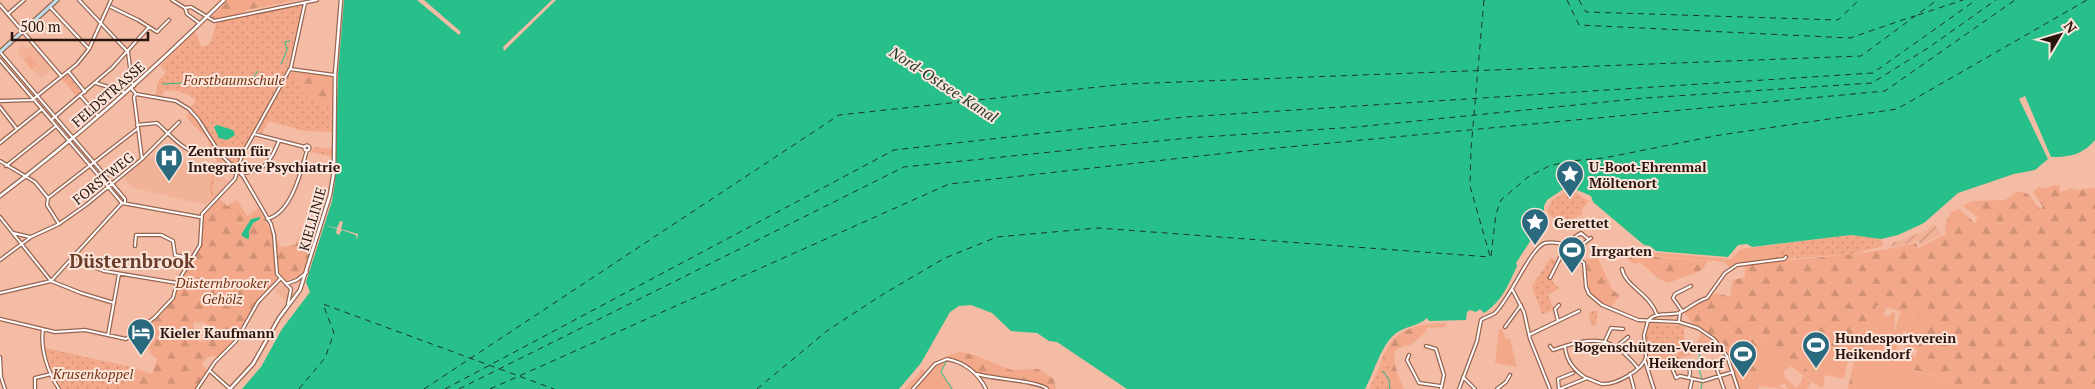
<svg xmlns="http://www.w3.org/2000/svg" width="2095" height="389" viewBox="0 0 2095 389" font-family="'PT Serif',serif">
<defs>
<pattern id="industrial-furrows" width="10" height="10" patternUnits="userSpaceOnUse" patternTransform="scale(1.25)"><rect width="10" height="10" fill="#f1b297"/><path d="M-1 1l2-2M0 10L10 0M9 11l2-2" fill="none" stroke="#cf9881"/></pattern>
<pattern id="forest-firs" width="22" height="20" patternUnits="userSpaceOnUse" patternTransform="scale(1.25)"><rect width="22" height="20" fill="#f3a989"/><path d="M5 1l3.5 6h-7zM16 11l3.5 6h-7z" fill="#d09175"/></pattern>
<pattern id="park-dots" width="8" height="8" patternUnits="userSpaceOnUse" patternTransform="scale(1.25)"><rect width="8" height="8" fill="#f3a989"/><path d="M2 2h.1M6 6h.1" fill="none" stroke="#d09175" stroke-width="1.8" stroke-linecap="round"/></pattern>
</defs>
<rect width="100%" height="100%" fill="#f4bca5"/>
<path fill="#f1b297" d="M23,45L26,49L32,45L52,69L41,78L38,77L17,52Z
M160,155L213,169L210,194L212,198L205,205L131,187L124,178L145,159Z
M215,173L230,182L215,196L212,192Z
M278,286H285L289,289L287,301L274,291Z"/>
<path fill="url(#industrial-furrows)" d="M1934,224L1941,234L1921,244L1917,241L1892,248V243L1927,230Z"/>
<path fill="#f3a989" d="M24,49L41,69L40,70L36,65L31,69L24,60L28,56Z
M190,111L208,137L200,132L186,117Z
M1772,245L1773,260L1737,264L1730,268L1725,262L1653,256V253H1662L1731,259L1741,249Z
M1876,305L1887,307L1884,313L1885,316H1889L1893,311L1895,314L1894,332L1901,311L1922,317L1917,349L1904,346L1908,333L1904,331L1896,351L1916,357L1914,371L1954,382L1953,389H1855L1866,327L1869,321L1865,314V309Z
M1501,328L1506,339H1510L1517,367L1495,363L1499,330Z
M1701,333L1711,341L1702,354L1695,350Z
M1761,340L1770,346L1787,365L1791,366L1783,372L1786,379L1797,388L1802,380V375L1811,382L1807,389H1788L1785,384L1778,386L1785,389L1759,386L1758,389H1739L1733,366L1736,369H1743L1758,386L1764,372Z
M1829,351L1849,354L1844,379L1825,375L1823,388L1812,382L1800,355Z
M942,360H947L941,372L954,389H915Z
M921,368L926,372L913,389H904L919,374Z"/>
<path fill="url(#forest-firs)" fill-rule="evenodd" d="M228,0H297L247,10L243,13L215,19L212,17Z
M295,72L332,76V107L329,106L305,131L269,121L262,133L259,131L291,73Z
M2054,185H2060V192L2072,188L2076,190L2095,188V389H1953L1954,382L1914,370L1922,317L1877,305L1874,311L1865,310L1866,316L1872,318L1866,327L1868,329L1855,389H1848L1855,355L1829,351L1800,355L1812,382L1791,366L1787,365L1770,346L1762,340L1764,372L1758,386L1743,369H1736L1715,338L1693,325L1684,312L1698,301L1717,293L1730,297L1733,280L1745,277V265C1802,257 1859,257 1916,243L1918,248L1946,234L1945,225L1951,212L1959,209L1975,223L1978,218L1963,206L1972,201L2005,200L2018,191L2028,194L2040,209L2043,207L2033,192L2038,187L2047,188Z
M220,199L227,206L237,200L247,216L259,208L273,236L277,279C272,288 262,294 256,303C245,323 235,342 217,357L214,356L206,358L202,364L208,371L195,389H126L130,382L138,380L131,367L152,374L157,359L150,354L151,350L131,344L130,340L154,321L174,299L180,282L201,247L202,217ZM194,322L205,323L209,326L208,335L201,342L196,339L193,325Z
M314,223L319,224C313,244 311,270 292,281L289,279L288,281C274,273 276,256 275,241L279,242V247L295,245L301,234Z
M1632,247L1656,257L1708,261L1702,270L1668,283L1659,279L1640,262L1634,264L1622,254Z
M1598,258L1612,289L1620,296L1611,306C1583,298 1590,282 1586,259Z
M1446,323V327L1427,328L1426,332L1409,346L1405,345L1395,351C1392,364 1399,377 1404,389H1389L1387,365L1381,363C1391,329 1413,324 1446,323Z
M960,352L975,355L1011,370L1038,369L1054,379L1056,389H1047C1037,377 1016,382 1002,380C981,377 967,365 948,358L949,355Z"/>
<path fill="url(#park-dots)" d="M301,5L302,13L288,68L237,164L234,165C214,151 205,126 190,108L196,100C186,92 175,89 163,91L162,96L155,95L159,80L166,72L160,66L195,31L201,46H207L211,41L217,21Z
M295,72C298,98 311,100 332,107V132L305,131L269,121L262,133L258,131L287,76Z
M67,74L81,92L76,96L62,79Z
M208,140L223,160L215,173L212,192L215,196L212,198C207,188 212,171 217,161L210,149Z
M314,147L332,149V157L312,152Z
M1569,190H1572L1589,201L1581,211L1583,214L1566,222L1551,217L1547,210L1553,199Z
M1851,235L1881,239L1883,246L1852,254L1773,260L1772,245Z
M1551,257L1556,261L1549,278L1559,288L1548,295L1554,309L1542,315L1532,286Z
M1591,311H1598L1596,326H1592L1589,317Z
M1650,323L1684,326V349L1690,346L1700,353L1670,361H1647L1645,338Z
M45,348L131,367L138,379L130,382L126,389H62L52,372Z
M1381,363L1390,368L1389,389H1369Z"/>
<path fill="#27bf8a" d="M344,0H417L459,35L461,32L424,0H552L503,47L504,51L556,0H2095V140C2082,155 2070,157 2051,157L2025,96L2019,99L2048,159L2035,170L2014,174L1958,193L1924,223L1898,235L1881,239L1851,235L1752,247L1747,244L1738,245L1728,257L1656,251L1650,246L1644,245L1593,202L1591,196L1568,186L1547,200L1544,206V220L1516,263L1517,266C1508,286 1502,301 1484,313L1480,309L1476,312L1470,310L1467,312L1466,320L1429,321L1427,318C1419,326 1405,326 1395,334C1380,347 1375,371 1365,389H1127L1057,342L1049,341L1037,333L1011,331L992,313L971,305L959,306L950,312L921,363L899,389H242L261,367L282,329L310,292L306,282L332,201L335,182L338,74Z
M217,125L233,130L235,135L227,140L219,138L214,127Z
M260,217V219L253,223L249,231V238L247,239L241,235L251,219Z"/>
<path fill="#f4bca5" d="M340,221L343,222L341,229L358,234L357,240L356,235L342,230L339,235L336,233L337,229L324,225L337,228Z"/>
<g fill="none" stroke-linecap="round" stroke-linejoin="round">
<path stroke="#27bf8a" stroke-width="1" d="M281,64L287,50L285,42L290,41
M253,78L258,71
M227,81L231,83
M215,83L226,81
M234,83L239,85L250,80
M163,84L205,82
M1700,345L1702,348L1697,362L1702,379
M947,360L941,372L952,389
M1383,371L1389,380L1390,389
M1701,389L1702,383"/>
<path stroke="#1e352a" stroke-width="1" stroke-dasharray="6 5" stroke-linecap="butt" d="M1484,0L1471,149L1470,186L1490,256
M1567,0L1579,25L1850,38L1914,16
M1579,0L1586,12L1838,20L1859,0
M1918,15L1963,0
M1491,256L1496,214L1501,200L1528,177L1549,166L1570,161L1604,158L1720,135L1897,109L2087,0
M299,389L325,358L334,333L323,304L554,389
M424,389L839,115L1126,84L1861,56L1937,0
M445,389L894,150L1185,117L1873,73L1976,0
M459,389L904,167L1188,138L1356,127L1645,98L1872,83L1928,48L1996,0
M490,389L949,184L1245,151L1885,91L2015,0
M757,389L828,330L885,293L945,258L997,237L1098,228L1490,257"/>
<g stroke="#96644f" stroke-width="4.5">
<path id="minor" d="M79,0L128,52
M172,0L185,8L187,14L199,23
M0,5L61,76
M50,7L89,49
M111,7L138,20L157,32L169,20
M185,8L191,7L214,21L317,0
M8,14L24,0
M0,52L125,199V202
M128,52L132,83L134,86
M0,60L122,203
M290,69L334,75
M68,71L85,92
M96,83L124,92
M131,88L136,94
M136,94L176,101L189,109L198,119L221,155L243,176L271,224L274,235L277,274L291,289L288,304
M136,94L134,97L142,159
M80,95L98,116
M0,101L32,100L77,64L89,49L111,0
M0,107L17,129
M51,120L112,68L149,27
M137,125L157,123C169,133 187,157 205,152
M254,134L305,147
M0,143L42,109
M304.5 148a2.5 2.5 0 1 1 5 0a2.5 2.5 0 1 1-5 0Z
M0,161L35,182L48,198L47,205L59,224
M6,166L56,126
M241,174C267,169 269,164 279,141
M48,198L137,129
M0,217L51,281L81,293L114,303
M267,219C292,213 301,171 307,150
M13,233L30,237
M1562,245L1563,257L1579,259L1584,263L1586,287L1589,294L1602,305L1638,320L1679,322L1698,328L1714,339L1727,356L1738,389
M1562,245L1581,233L1588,239
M135,246L136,235H161L173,241L175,255L193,259
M75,256L91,266L104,271L177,283
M0,260L31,237L59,224L86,205L142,159L179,122
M1622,269C1625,286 1650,294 1657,315
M1550,278L1562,254
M286,284L297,280L307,272
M1512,289L1524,312L1530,339L1550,389
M0,293L51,281L122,203L200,217
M1682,311L1673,298L1675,294L1691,286
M0,319L55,332L85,330L126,339L154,318L173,298L177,283L200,245L202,214L235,179L242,155L291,67L305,3
M1558,321L1555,309L1559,305
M1648,321C1655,311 1669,316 1679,313C1689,309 1696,301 1707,298L1725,273L1737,265L1784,259L1786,257
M1679,322L1680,312
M1505,327L1521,305
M43,329C40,349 48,373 59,389
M108,335L119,274
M1529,335L1579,311
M1605,341L1611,328L1623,329
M1426,346L1436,349L1444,375L1441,389
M1550,346L1553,350L1565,346
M1616,347L1628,337
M1409,355L1407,360L1419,383L1440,386
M0,357L1,377L5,389
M1645,361L1654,389
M1714,361L1724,389
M1688,365L1690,372L1689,378
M1672,368L1676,378L1680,376L1703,381L1733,372
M210,371L230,389
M977,374C992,379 1040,381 1047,389
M1630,374L1634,389
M1463,377L1475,389
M1586,378C1574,370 1566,361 1565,346C1600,335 1615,340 1638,368
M35,389V378L51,374
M197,389L215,362L236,341L258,302L280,279
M913,389L935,364L947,359C964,362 978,373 986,389
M1459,389L1477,341L1481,320C1485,317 1491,316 1495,313C1510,299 1531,247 1545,243C1551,241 1572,245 1579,247L1591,238
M1497,389L1506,382L1510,375
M1559,389L1558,379L1573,373
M1560,389L1587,378C1592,380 1598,383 1602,384C1616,385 1643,370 1646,357L1644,335L1648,321
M1690,389L1692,380"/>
</g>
<g stroke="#96644f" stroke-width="5">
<path id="tertiary" d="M0,196C79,136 153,70 224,0
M230,389L253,364L279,318L300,290L330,195L334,171L335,75L341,0"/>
</g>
<g stroke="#96644f" stroke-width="5.5">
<path id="secondary" d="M0,52L57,0"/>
</g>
<use href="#minor" stroke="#fff" stroke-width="2"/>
<use href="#tertiary" stroke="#fff" stroke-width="2.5"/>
<use href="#secondary" stroke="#bde1ec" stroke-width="3"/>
</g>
<defs>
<g id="hospital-pin" transform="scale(1.4375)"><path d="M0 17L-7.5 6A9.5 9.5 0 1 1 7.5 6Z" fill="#2a697e" stroke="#fde6dc"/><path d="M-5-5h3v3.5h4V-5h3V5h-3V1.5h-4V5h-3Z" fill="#fff"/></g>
<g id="sight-pin" transform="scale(1.4375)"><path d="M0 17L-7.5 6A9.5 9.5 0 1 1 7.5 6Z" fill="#2a697e" stroke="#fde6dc"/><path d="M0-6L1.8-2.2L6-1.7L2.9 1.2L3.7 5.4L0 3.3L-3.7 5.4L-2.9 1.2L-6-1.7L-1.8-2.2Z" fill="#fff"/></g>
<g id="stadium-pin" transform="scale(1.4375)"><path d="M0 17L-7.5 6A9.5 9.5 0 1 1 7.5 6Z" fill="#2a697e" stroke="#fde6dc"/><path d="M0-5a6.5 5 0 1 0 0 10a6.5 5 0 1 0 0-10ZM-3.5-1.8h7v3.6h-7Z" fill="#fff"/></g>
<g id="hotel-pin" transform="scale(1.4375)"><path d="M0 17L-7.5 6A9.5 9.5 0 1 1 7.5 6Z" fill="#2a697e" stroke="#fde6dc"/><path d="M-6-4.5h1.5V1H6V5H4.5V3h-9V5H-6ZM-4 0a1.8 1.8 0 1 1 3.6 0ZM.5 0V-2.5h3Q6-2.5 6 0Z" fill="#fff"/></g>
</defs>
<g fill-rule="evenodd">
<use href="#hospital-pin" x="169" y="158"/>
<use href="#sight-pin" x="1570" y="174"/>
<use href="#sight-pin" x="1535" y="222"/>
<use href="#stadium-pin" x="1572" y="250"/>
<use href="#hotel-pin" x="141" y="332"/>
<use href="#stadium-pin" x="1816" y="345"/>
<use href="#stadium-pin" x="1743" y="354"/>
</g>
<g text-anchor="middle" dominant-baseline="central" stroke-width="4" stroke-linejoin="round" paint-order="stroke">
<g font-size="14" font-style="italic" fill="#74310f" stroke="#fde6dc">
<text x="234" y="79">Forstbaumschule</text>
<text x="222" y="282">Düsternbrooker<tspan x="222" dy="16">Gehölz</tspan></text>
<text x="93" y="373">Krusenkoppel</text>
</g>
<g font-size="14" fill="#29150d" stroke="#fde6dc">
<text transform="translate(108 94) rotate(-41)">FELDSTRASSE</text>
<text transform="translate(103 178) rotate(-39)">FORSTWEG</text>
<text transform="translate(312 219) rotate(-74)">KIELLINIE</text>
</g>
<g font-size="14" font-weight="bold" fill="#29150d" stroke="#fde6dc" text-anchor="start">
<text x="188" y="150">Zentrum für<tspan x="188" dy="16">Integrative Psychiatrie</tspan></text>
<text x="1589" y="166">U-Boot-Ehrenmal<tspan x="1589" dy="16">Möltenort</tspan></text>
<text x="1554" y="222">Gerettet</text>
<text x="1591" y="250">Irrgarten</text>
<text x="160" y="332">Kieler Kaufmann</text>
<text x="1835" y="337">Hundesportverein<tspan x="1835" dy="16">Heikendorf</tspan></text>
<text x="1724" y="346" text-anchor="end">Bogenschützen-Verein<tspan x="1724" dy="16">Heikendorf</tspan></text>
</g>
<g font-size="15" font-style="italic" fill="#1e352a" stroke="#fde6dc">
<text transform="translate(944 84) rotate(33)">Nord-Ostsee-Kanal</text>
</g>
<g font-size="19" font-weight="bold" fill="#6b3d29" stroke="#fde6dc">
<text x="132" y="260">Düsternbrook</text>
</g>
</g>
<g transform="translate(2060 35) rotate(52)" stroke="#fde6dc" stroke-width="4" paint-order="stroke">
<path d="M0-4L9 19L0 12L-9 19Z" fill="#29150d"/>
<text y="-8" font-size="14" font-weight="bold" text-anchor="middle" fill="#29150d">N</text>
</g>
<path d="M12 32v8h136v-8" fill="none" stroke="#29150d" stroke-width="2.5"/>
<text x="20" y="32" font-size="15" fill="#29150d" stroke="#fde6dc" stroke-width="4" paint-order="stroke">500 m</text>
</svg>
